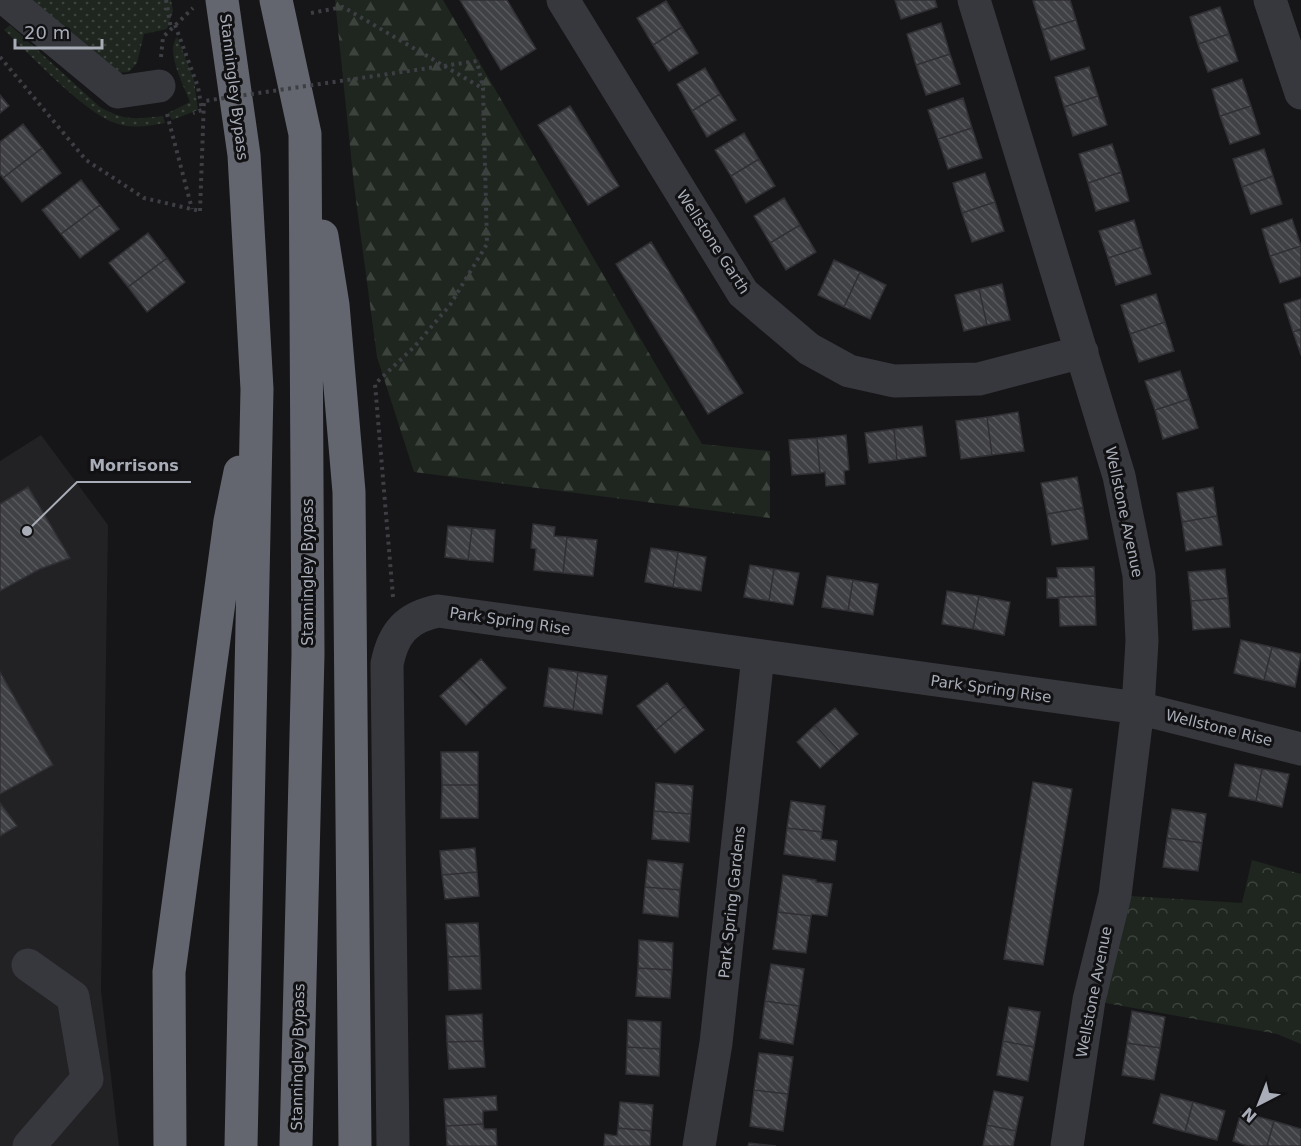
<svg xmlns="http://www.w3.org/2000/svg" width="1301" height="1146" viewBox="0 0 1301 1146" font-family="'DejaVu Sans',sans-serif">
<defs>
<pattern id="grass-dots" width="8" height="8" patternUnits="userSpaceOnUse" patternTransform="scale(1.5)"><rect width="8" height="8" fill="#1e261f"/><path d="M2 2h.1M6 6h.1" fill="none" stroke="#3c433d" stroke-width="1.8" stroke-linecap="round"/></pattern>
<pattern id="forest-firs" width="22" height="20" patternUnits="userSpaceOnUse" patternTransform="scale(1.5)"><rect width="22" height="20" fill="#1e261f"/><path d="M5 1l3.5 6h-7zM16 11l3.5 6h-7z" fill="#3c433d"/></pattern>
<pattern id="park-crowns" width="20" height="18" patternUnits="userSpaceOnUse" patternTransform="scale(1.5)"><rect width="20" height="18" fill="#1e261f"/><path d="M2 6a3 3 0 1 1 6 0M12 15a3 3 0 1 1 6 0" fill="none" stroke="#3c433d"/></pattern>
<pattern id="building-back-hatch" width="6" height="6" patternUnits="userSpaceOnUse" patternTransform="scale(1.5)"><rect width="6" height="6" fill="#404145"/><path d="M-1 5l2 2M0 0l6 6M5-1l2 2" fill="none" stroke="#595a5e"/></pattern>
</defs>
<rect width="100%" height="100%" fill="#161618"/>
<path fill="#222225" d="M41,435L108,525L101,990L119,1146H0V461Z"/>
<path fill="url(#grass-dots)" d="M31,0H171L173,11L167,29L144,34L137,63L129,72L116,73Z
M10,25L100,107C125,121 134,119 163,116L165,123C149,126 131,129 115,123C83,112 31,55 4,30Z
M177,37L194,80L198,110L172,120L168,113L190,102C184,86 165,51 177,37Z"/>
<path fill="url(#forest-firs)" d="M335,0H443L702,444L770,451V518L414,472L377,357L354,185Z"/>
<path fill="url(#park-crowns)" d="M1252,860L1301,874V1044L1277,1034L1089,1000L1115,895L1242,903Z"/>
<path fill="url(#building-back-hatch)" stroke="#303034" stroke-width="1.5" d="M460,0H507L536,49L501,70Z
M895,0H935L937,7L901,19Z
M1036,0H1070L1076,20L1042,30L1033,1Z
M666,1L682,27L653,45L637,18Z
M1220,7L1229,34L1198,44L1190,17Z
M1076,20L1085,49L1051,60L1042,30Z
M941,23L950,54L916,65L907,34Z
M682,27L698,53L669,71L653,45Z
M1229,34L1238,61L1208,72L1198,44Z
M950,54L960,84L926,95L916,65Z
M1089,67L1098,96L1064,107L1055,77Z
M705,68L720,94L692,111L677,84Z
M1242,79L1251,106L1220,116L1212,89Z
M720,94L736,120L707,137L692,111Z
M0,95L9,106L0,113Z
M1098,96L1107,125L1073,136L1064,107Z
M963,98L972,128L938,139L928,110Z
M570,106L619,186L588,205L538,125Z
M1251,106L1260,134L1230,144L1220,116Z
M23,124L42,148L3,178L0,174V142Z
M972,128L982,158L948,169L938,139Z
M744,133L759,159L731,176L715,150Z
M1112,144L1121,172L1088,183L1079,154Z
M42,148L61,173L22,202L3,178Z
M1264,149L1273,176L1242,187L1233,159Z
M759,159L775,186L746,203L731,176Z
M1121,172L1129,201L1096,211L1088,183Z
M985,173L995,202L962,213L953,183Z
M1273,176L1282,204L1251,214L1242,187Z
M81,180L100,205L61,234L42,210Z
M784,198L800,225L770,243L754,216Z
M995,202L1004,231L972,242L962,213Z
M100,205L119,229L80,258L61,234Z
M1292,219L1301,246L1270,256L1262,229Z
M1134,220L1142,247L1108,258L1099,231Z
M800,225L816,252L786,270L770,243Z
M148,233L167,258L128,287L109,263Z
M651,242L743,393L708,414L616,264Z
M1301,246V276L1280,283L1270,256Z
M1142,247L1151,274L1116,285L1108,258Z
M167,258L185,282L147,312L128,287Z
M834,260L860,272L844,307L818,295Z
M860,272L886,285L870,319L844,307Z
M1002,284L1010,320L987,325L979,289Z
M979,289L987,325L964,331L955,295Z
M1156,294L1165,322L1130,334L1121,305Z
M1301,299V329L1293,332L1284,304Z
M1165,322L1174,351L1139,362L1130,334Z
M1301,329V355L1293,332Z
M1180,371L1189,399L1155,410L1145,381Z
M1189,399L1198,428L1163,439L1155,410Z
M1018,412L1024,451L992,455L987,417Z
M987,417L992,455L961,459L956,421Z
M922,426L926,456L897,460L894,429Z
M894,429L897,460L869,463L865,433Z
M846,435L849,470L844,471L845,484L826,486L825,472L820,473L817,438Z
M817,438L820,473L792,475L789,440Z
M1077,477L1083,508L1047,514L1041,483Z
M28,487L70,558L40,569L0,591V504Z
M1213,487L1217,516L1182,522L1177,493Z
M1083,508L1088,539L1052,545L1047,514Z
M1217,516L1222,545L1186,551L1182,522Z
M533,524L555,527L554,536L567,537L563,573L534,570L536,549L531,548Z
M448,526L472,528L468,560L445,557Z
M472,528L495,530L493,562L468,560Z
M567,537L597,540L593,576L563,573Z
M651,548L678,552L673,587L645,582Z
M678,552L706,557L701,591L673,587Z
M750,565L774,569L769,601L744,597Z
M1094,567L1095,596L1047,598V578H1058L1057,568Z
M774,569L799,573L793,605L769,601Z
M1225,569L1228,598L1191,601L1188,572Z
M827,576L853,580L848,611L822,607Z
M853,580L878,584L873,615L848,611Z
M947,591L979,596L973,629L942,624Z
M979,596L1010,602L1004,635L973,629Z
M1095,596L1096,625L1060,626L1059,597Z
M1228,598L1230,627L1193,630L1191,601Z
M1241,640L1272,647L1264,680L1234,673Z
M1272,647L1301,654L1295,687L1264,680Z
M481,659L506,688L486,706L460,678Z
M549,668L578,672L573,710L544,706Z
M0,672L53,765L0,794Z
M578,672L607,676L602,714L573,710Z
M460,678L486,706L466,725L440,696Z
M667,683L685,706L656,730L637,706Z
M685,706L704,730L675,753L656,730Z
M835,708L858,734L839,751L815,725Z
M815,725L839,751L820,768L797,742Z
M441,752H478V785H442Z
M1235,764L1262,769L1256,801L1229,796Z
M1262,769L1289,774L1282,807L1256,801Z
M1033,782L1072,789L1043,965L1004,959Z
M656,783L693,786L691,814L654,811Z
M442,785H478V818H441Z
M791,801L825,806L822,832L787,828Z
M0,803L17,826L0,836Z
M1172,809L1206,814L1202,843L1167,838Z
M654,811L691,814L689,842L652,839Z
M787,828L822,832L821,839L837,841L835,861L784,854Z
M1167,838L1202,843L1198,871L1163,867Z
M475,848L477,872L442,875L440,851Z
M648,860L683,864L680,890L645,887Z
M477,872L479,896L445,899L442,875Z
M783,875L816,880V882L832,884L827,916L812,914L811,916L778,912Z
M645,887L680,890L678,917L643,913Z
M778,912L811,916L806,953L773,949Z
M478,923L480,956L448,957L446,924Z
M639,940L673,943L672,970L638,968Z
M480,956L481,989L449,990L448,957Z
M771,964L804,969L799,1006L765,1001Z
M638,968L672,970L670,998L636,996Z
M765,1001L799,1006L793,1044L760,1038Z
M1009,1007L1040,1012L1034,1047L1003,1041Z
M1132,1011L1165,1017L1160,1048L1127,1043Z
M482,1014L483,1041L447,1042L446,1016Z
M628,1020L661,1022L660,1049L627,1047Z
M483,1041L485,1067L449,1069L447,1042Z
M1003,1041L1034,1047L1028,1081L997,1075Z
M1127,1043L1160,1048L1154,1080L1122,1075Z
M627,1047L660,1049L659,1076L626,1074Z
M759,1053L793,1057L788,1094L754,1090Z
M754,1090L788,1094L783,1131L750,1126Z
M994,1091L1023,1097L1016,1131L987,1125Z
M1161,1094L1193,1102L1185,1132L1153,1123Z
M496,1096L497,1110L483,1111V1124L446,1126L444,1099Z
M620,1102L653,1105L651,1131L618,1128Z
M1193,1102L1225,1111L1217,1140L1185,1132Z
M1241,1112L1274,1121L1267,1146H1248L1233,1141Z
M1274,1121L1301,1129V1146H1267Z
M483,1124L484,1129H496L497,1146H447L446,1126Z
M987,1125L1016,1131L1013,1146H983Z
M618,1128L651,1131L650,1146H604L605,1134L617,1136Z
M749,1143L776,1146H748Z"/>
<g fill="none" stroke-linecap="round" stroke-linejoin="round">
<path stroke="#3d3f44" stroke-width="4" stroke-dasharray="3 4.5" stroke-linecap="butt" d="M166,0L171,29
M311,13L343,7L482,88
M175,25L198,87L202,110L193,113
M0,57L86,160L144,198L200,211
M161,57L163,37L193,8
M167,114L192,209
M393,597L375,384L415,346L450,305L487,244L483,88L477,61"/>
<path stroke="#37383d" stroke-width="33" d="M7,0L118,92L159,86
M563,0L743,293L809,349L849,371L894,381L979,379L1082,352
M974,0L1119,476L1139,575L1142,641L1138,708L1115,895L1089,1000L1067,1146
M1270,0L1301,93
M28,965L73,997L87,1079L29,1146
M393,1146L387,664C393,633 407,617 438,611L1138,708L1301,749
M699,1146L716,1043L758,656"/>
<path stroke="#63666e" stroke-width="33" d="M222,0L244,155L257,389L241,1146
M276,0L305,134L308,654L296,1146
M322,236L333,305L349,492L355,1146
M170,1146L169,972L230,521L240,472"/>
<path stroke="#3d3f44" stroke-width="4" stroke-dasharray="3 4.5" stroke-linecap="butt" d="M200,211L204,101L477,61"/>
</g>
<g text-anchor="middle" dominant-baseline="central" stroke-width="6" stroke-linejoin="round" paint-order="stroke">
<g font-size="15" fill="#a8adb8" stroke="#111113">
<text transform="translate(234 87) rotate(83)">Stanningley Bypass</text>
<text transform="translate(713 242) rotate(57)">Wellstone Garth</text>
<text transform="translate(1124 512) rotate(78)">Wellstone Avenue</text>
<text transform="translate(308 572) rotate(-90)">Stanningley Bypass</text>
<text transform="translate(510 621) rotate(8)">Park Spring Rise</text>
<text transform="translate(991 689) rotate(8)">Park Spring Rise</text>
<text transform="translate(1219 728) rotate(14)">Wellstone Rise</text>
<text transform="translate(732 902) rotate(-84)">Park Spring Gardens</text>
<text transform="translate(1094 992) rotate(-79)">Wellstone Avenue</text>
<text transform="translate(298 1057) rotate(-89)">Stanningley Bypass</text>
</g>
</g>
<path fill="none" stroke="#a8adb8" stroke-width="2" d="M27 531L77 482H191"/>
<circle fill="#a8adb8" stroke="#111113" stroke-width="2" cx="27" cy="531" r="6"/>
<g font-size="16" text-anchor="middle" font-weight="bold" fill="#a8adb8" stroke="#111113" stroke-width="6" stroke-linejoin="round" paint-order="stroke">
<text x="134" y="471">Morrisons</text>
</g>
<g transform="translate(1259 1104) rotate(222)" stroke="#111113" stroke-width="4.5" paint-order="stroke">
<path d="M0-4.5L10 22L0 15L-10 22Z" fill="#a8adb8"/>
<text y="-9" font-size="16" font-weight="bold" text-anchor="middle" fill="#a8adb8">N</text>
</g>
<path d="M15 39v9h87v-9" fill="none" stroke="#a8adb8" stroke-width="3"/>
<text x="24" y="39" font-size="18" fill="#a8adb8" stroke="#111113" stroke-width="4.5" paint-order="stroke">20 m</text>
</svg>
